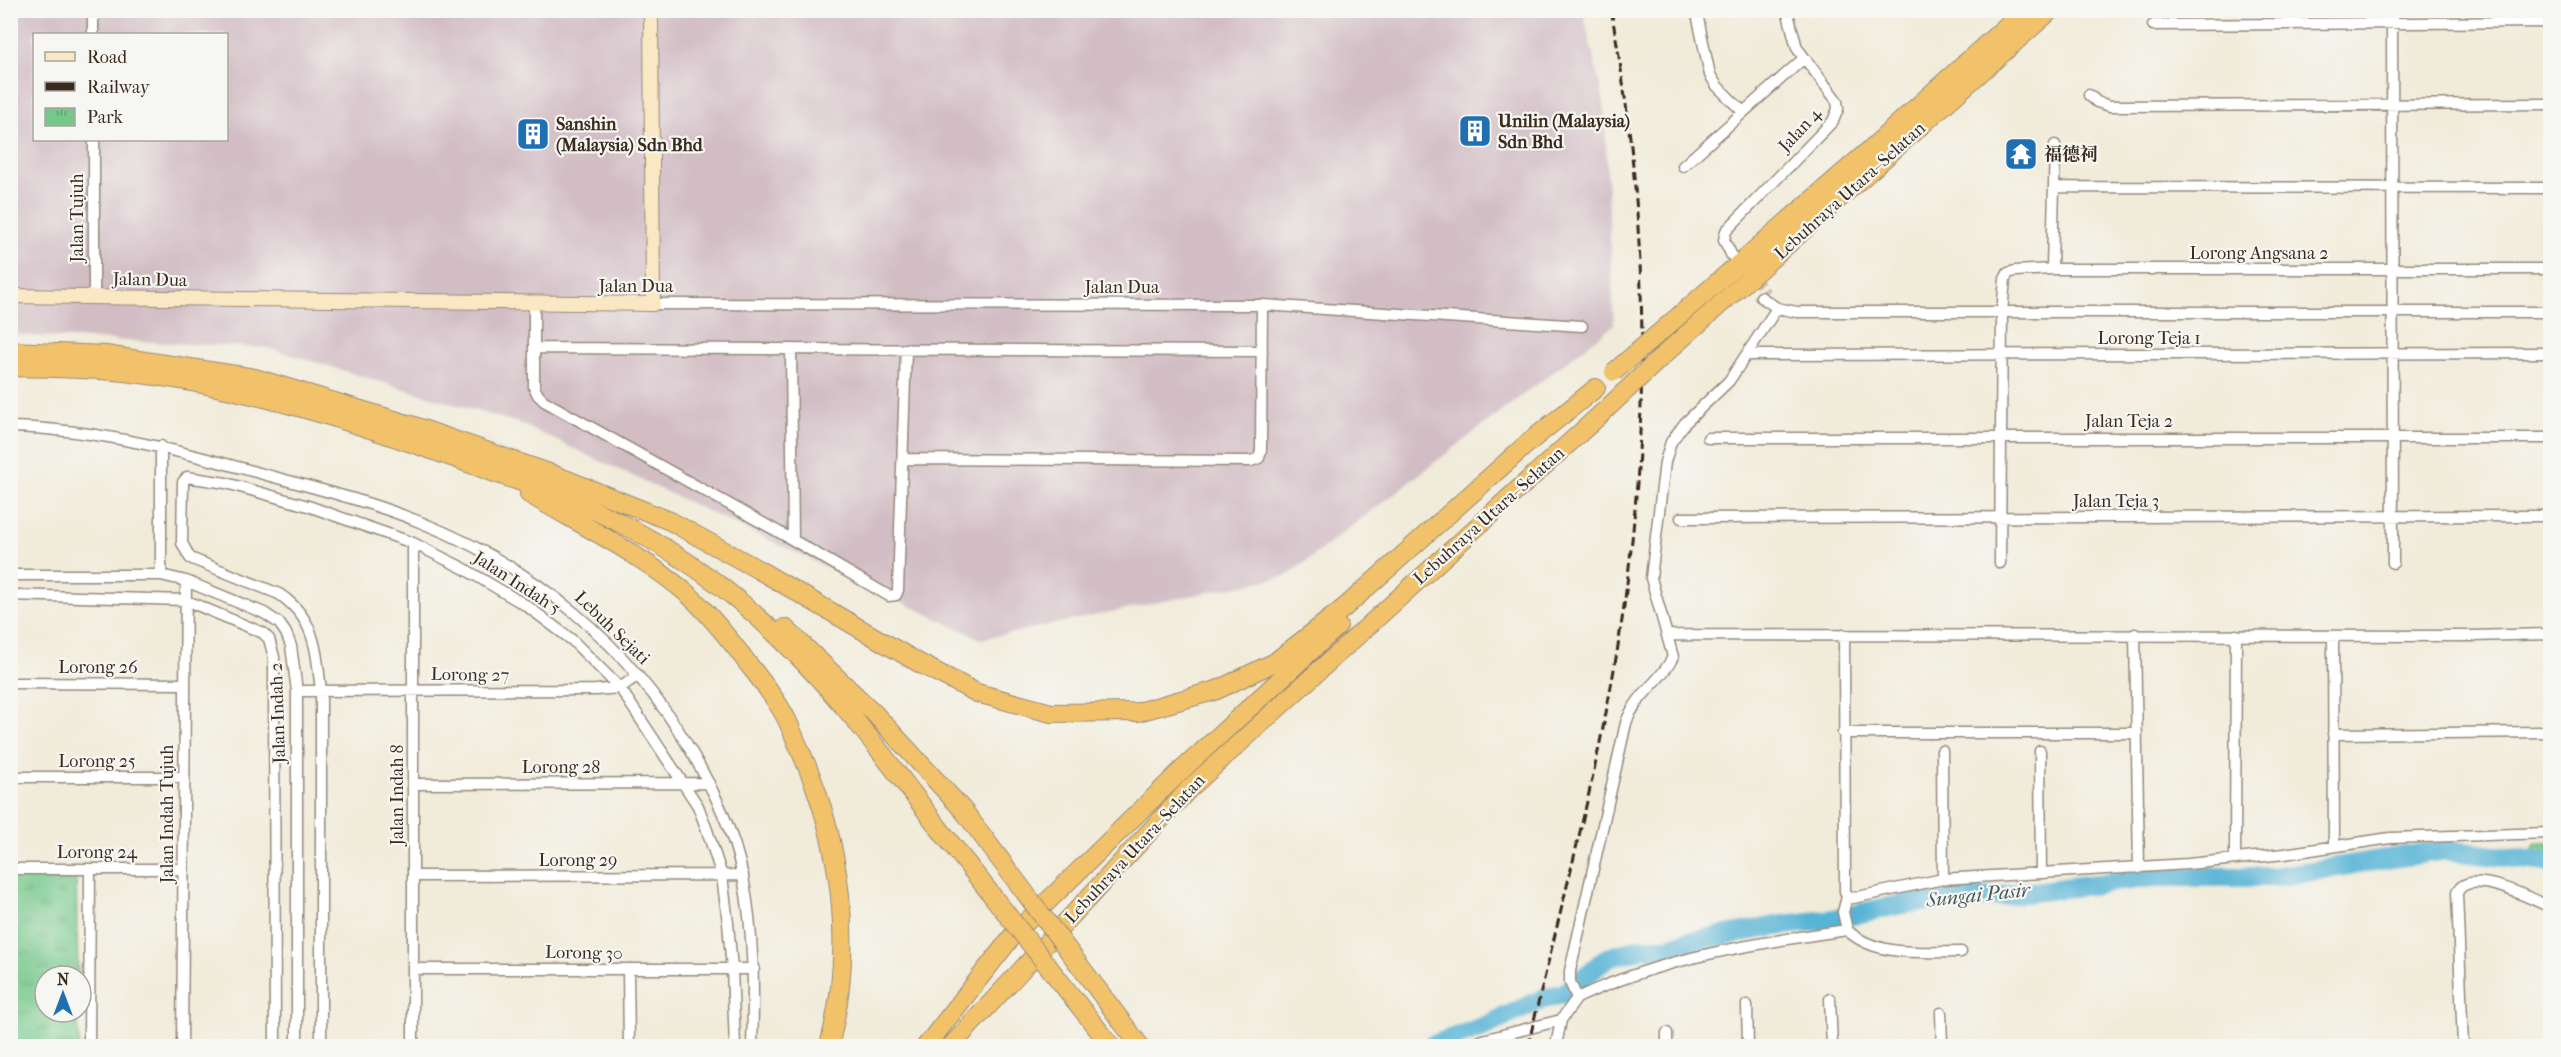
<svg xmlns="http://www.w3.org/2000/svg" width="2561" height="1057" viewBox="0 0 2561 1057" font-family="'IM FELL French Canon','Noto Serif SC',serif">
<defs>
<pattern id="park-tufts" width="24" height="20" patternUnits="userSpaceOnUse" patternTransform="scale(1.5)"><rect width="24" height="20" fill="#75c78a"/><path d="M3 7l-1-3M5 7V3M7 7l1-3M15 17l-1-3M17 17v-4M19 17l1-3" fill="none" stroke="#61a270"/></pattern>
</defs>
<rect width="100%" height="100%" fill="#f6f6f2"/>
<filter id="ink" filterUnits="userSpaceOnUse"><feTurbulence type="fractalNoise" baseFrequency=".0167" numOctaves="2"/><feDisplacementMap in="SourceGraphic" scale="12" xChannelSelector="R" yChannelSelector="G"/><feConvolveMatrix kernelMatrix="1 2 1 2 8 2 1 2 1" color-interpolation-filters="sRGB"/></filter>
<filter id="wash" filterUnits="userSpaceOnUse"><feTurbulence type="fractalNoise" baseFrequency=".008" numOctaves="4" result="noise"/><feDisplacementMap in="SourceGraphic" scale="24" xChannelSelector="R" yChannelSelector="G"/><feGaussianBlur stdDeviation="1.35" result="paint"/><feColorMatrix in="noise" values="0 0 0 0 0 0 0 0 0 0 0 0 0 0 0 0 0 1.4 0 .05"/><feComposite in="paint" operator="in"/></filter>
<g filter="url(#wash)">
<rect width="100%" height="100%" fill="#f1ebd9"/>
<path fill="#d2bdc5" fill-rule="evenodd" d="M10,11H1583L1604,103L1614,325L1287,576L981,639L521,424L268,348L11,335ZM34,34H226V140H34Z"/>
<path fill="url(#park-tufts)" stroke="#587854" stroke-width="1.5" d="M2536,843H2550V861L2529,856Z
M11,876H76L78,976H45V1012H78L79,1046H11Z"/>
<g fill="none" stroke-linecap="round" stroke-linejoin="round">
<path stroke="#59b4d6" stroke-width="20" d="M1431,1046L1483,1027L1543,999L1565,993L1607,958L1643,948H1668L1686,942L1776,926L1833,919L1907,903L2000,896L2153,877H2273L2444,850L2547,862L2550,864"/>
</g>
</g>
<g filter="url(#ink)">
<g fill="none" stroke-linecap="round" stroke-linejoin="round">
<path stroke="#cdc4b4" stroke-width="10" stroke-dasharray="10 5" stroke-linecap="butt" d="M1737,253L1766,293"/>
<g stroke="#968a7c" stroke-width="13">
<path id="minor" d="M93,10V34
M2392,10L2393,563
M1697,14L1710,75L1717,86L1742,111
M2153,25L2550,22
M2089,95L2097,102L2110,106L2550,104
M94,140V297
M1683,166L1803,59
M2054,187L2550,188
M1732,256L1724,240L1726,231L1833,121L1838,109L1837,101L1797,48L1787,10
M2052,269L2055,145
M1761,297L1777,308L1797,312H2550
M534,303V387L538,395L544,401L793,540L889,596L896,595L898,590L906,349
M653,304L1262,305L1582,326
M534,348L1262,351
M791,349L793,540
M1747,355L2550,353
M10,427C101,429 187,453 274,477C323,490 373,503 420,522C535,568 629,644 691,751C714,791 734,832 743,877C754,933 754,990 752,1046
M1708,438H2550
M903,459L1251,461L1259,458L1261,450L1262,305
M1681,518L2550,516
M2000,563L2002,312L2005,279L2008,273L2015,271L2052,269H2550
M10,575H161L186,581L264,613L279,623L286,633L291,646L297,691V1046
M161,575V446
M10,595L185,600L263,633L269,639L274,657L275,1046
M2135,634L2139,868
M1668,635L2471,636L2550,634
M1844,635L1845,891L1847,897L1853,898L1943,879L2188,864L2284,854L2390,838L2550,833
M2333,636L2334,845
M10,683L184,684
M297,691L596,690L620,688L638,675
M1843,733H2137
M2333,734L2550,732
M1942,751L1943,879
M2040,751L2041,873
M10,777H184
M413,784L709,783
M2235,858L2236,635
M10,869H183
M413,876L743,875
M1847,897L1843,912L1847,930C1875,957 1924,952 1961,952
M413,969H754
M628,970L629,1046
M1577,998C1661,958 1755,943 1847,930
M1830,999L1832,1046
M1747,1005L1748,1046
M1941,1013L1942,1046
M1667,1033V1046
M89,1046L90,869
M182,1046L186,581
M321,1046V691C316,650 316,619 279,594L190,558L182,543L183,482L187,477L226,483L308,506L413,543L463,568L527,606L572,640L620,688L698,806L707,830L722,876L728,923L732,969L735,1046
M413,1046V543
M1470,1046L1483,1040L1561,1020
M1556,1046L1561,1020L1577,998L1570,982V971L1626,723C1636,694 1661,682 1673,657L1651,578L1665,462L1671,442L1685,423L1729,381L1777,308
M2463,1046L2457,893C2468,866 2533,899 2550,907"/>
</g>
<g stroke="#968a7c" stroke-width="16">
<path id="secondary" d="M10,296L653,304L651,10"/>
</g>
<g stroke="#968a7c" stroke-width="20">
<path id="motorway" d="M1681,314L1867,152L2024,10
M1669,350L2051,10
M10,351L106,355L255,378L408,424L555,475L670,521L759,570L919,663L977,693L1051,713L1138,712L1217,690L1275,662L1344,608L1528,443L1596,388
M10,367C48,368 86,368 124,372C246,385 364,425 479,467C508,478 538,487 566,498C627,523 687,558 738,600C816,665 878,747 938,827
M529,494C583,526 643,555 690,596C712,617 731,641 749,665C760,679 772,694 781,709C789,721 794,737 800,750C842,842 855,948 829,1046
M785,628L875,714L963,810
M926,1046L1014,934L1184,768L1338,626
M951,1046L1190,788L1601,414"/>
</g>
<use href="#minor" stroke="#fff" stroke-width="10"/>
<use href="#secondary" stroke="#fae7c3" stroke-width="14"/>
<use href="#motorway" stroke="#f2c26a" stroke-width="18"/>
<path stroke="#3b2a1e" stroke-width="3" stroke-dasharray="9 4.5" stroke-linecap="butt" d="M1528,1046C1555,930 1587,814 1609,697C1652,471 1653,237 1611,10"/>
<g stroke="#968a7c" stroke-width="20" stroke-linecap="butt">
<path id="motorway-bridge" d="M1614,372L1681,314
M1601,414L1669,350
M963,810L1140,1046
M938,827L1111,1046"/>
</g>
<use href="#motorway-bridge" stroke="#f2c26a" stroke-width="18"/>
</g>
</g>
<defs>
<g id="building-square" transform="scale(1.725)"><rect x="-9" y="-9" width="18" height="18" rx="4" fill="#1f6fb2" stroke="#f6f6f2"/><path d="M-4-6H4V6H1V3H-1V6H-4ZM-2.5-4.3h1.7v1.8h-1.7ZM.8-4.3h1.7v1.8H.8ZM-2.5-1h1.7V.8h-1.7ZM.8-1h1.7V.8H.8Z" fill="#fff"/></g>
<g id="temple-square" transform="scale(1.725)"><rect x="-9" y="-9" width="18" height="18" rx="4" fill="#1f6fb2" stroke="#f6f6f2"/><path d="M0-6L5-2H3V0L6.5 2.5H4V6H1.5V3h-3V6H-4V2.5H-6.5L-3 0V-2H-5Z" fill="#fff"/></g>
</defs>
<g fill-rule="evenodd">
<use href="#building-square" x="1475" y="131"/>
<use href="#building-square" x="533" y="134"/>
<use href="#temple-square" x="2021" y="154"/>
</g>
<g text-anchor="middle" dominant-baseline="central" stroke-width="4.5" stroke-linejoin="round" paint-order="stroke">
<g font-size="18" font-weight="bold" fill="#3b2a1e" stroke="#f6f6f2" text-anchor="start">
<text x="1498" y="121">Unilin (Malaysia)<tspan x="1498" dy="21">Sdn Bhd</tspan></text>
<text x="556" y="124">Sanshin<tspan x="556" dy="21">(Malaysia) Sdn Bhd</tspan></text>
<text x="2044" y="154">福德祠</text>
</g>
<g font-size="18" fill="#3b2a1e" stroke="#f6f6f2">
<text transform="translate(1800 130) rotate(-47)">Jalan 4</text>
<text transform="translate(1850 191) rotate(-42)">Lebuhraya Utara–Selatan</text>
<text transform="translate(77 218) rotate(-90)">Jalan Tujuh</text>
<text x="2259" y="253">Lorong Angsana 2</text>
<text transform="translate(150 280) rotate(1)">Jalan Dua</text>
<text x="636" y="286">Jalan Dua</text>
<text x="1122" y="287">Jalan Dua</text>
<text x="2149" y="338">Lorong Teja 1</text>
<text x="2129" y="421">Jalan Teja 2</text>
<text x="2116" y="501">Jalan Teja 3</text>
<text transform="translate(1489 516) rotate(-42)">Lebuhraya Utara–Selatan</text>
<text transform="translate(517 583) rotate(33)">Jalan Indah 5</text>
<text transform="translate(612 628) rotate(44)">Lebuh Sejati</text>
<text x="98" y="667">Lorong 26</text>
<text transform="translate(470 675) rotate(1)">Lorong 27</text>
<text transform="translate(278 713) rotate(-92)">Jalan Indah 2</text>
<text x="97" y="761">Lorong 25</text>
<text x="561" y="767">Lorong 28</text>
<text transform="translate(397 795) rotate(-90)">Jalan Indah 8</text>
<text transform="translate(167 814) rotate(-90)">Jalan Indah Tujuh</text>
<text transform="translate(1135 849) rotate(-47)">Lebuhraya Utara–Selatan</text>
<text x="97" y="852">Lorong 24</text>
<text x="578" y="860">Lorong 29</text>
<text transform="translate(584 953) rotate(1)">Lorong 30</text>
</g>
<g font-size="20" font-style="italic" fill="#465a5e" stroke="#f6f6f2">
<text transform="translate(1978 895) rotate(-6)">Sungai Pasir</text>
</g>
</g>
<rect width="2561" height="1057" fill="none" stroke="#f6f6f2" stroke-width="36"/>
<rect x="33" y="33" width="195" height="108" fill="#f6f6f2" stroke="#aba49d" stroke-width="1.5"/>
<rect x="45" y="52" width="30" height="9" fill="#fae7c3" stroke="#aba49d" stroke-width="1.5"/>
<text x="87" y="63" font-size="18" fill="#3b2a1e">Road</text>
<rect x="45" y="82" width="30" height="9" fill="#3b2a1e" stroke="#aba49d" stroke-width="1.5"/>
<text x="87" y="93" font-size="18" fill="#3b2a1e">Railway</text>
<rect x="45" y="108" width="30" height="18" fill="url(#park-tufts)" stroke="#aba49d" stroke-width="1.5"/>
<text x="87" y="123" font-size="18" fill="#3b2a1e">Park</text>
<g transform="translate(63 994)"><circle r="28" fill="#f6f6f2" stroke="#aba49d" stroke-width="1.5"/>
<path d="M0-4.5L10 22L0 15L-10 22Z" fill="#1f6fb2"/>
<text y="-9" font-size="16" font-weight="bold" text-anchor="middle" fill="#3b2a1e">N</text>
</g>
</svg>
